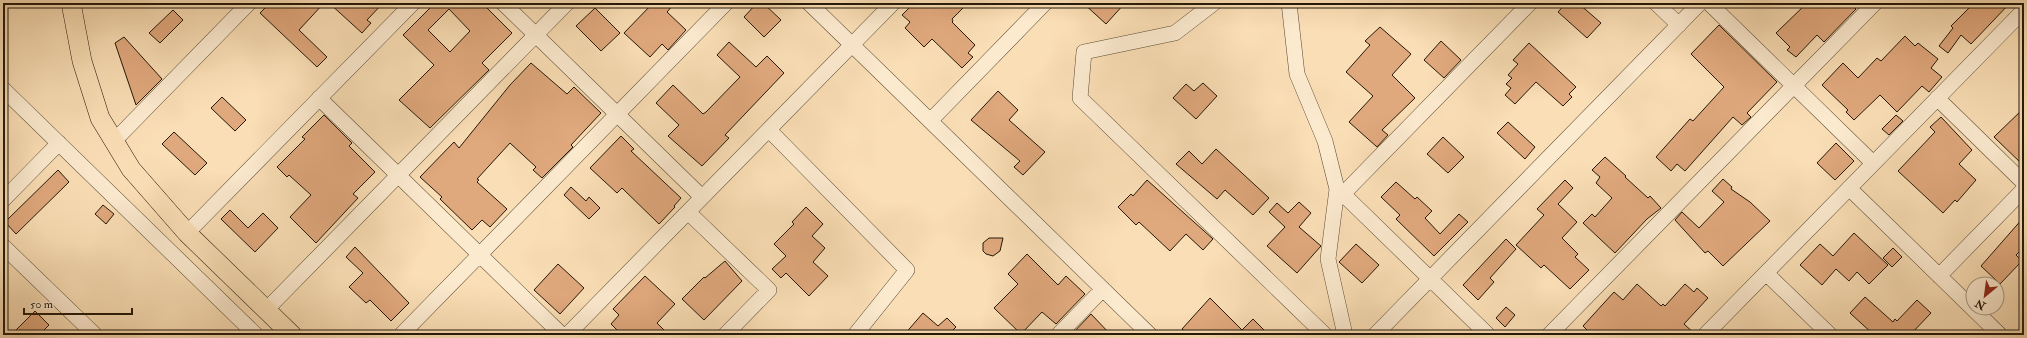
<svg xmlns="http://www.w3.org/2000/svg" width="2027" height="338" viewBox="0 0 2027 338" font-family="'IM FELL Double Pica',serif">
<rect width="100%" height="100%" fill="#fadeb5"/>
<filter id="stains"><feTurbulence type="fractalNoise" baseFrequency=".005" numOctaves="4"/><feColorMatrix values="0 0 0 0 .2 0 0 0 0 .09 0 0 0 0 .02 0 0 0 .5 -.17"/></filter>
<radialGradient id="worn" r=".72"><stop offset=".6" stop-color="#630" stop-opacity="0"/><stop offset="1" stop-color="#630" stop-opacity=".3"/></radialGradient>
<path fill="#e0a87d" stroke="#241808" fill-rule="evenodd" d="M270,3H324L299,30L327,57L317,67L260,13Z
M329,3H383L367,20L371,23L362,33Z
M435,3H482L512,33L482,63L489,70L430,128L399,100L434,65L403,35ZM449,9L470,31L450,52L428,30Z
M653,3H675L667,12L686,30L668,50L662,44L650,57L624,33Z
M757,3H763L781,20L764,37L744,17Z
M914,3H968L952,19L953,21L952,22L975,45L968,53L973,57L962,68L932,39L924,47L905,28L910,22L902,15Z
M1083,3H1125L1106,24Z
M1566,3H1578L1601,23L1587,38L1558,12Z
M1807,3H1849L1856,9L1824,42L1817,35L1796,57L1787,50L1790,47L1776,33Z
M1974,3H2010L1971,44L1961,35L1948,53L1939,46L1953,28L1951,26Z
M595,8L620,33L601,51L576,26Z
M173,10L183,20L160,43L149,33Z
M1719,25L1777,82L1747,113L1751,117L1742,125L1733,117L1685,171L1677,164L1671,171L1656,157L1690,119L1693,121L1724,87L1691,54Z
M1380,27L1411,54L1392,75L1415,98L1382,130L1388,135L1377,147L1349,122L1373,96L1346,72L1370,45L1365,41Z
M1905,36L1915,46L1918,43L1938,59L1931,68L1942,77L1929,92L1922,86L1897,112L1880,95L1854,120L1846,112L1848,110L1822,85L1843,63L1858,78L1877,58L1881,61Z
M124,37L162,79L136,105L115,43Z
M1441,41L1461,60L1444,78L1424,60Z
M729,42L756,67L767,56L784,73L725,135L729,138L702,166L668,136L679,125L656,103L673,85L703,114L706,112L740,77L717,55Z
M1529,43L1576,87L1569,94L1572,97L1563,106L1536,82L1515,104L1505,95L1511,88L1506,84L1512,78L1508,75L1518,64L1513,60Z
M531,63L567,94L574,87L601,113L571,145L573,147L542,178L533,170L536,167L510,143L477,179L479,180L477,182L507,209L490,227L482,220L472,230L440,199L442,197L420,177L454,142L459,148L510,85Z
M1203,83L1217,96L1196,119L1173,98L1186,84L1194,91Z
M998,91L1018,110L1009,120L1045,152L1023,175L1014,167L1020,161L971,120Z
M222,97L246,120L235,131L211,108Z
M2024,108V166L1994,137Z
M324,115L352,143L349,146L375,172L353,194L358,198L316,243L290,217L311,195L289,175L287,177L277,167L305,139L302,137Z
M1896,115L1903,121L1889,135L1882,129Z
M1941,117L1972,150L1959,164L1976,180L1957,202L1955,200L1943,213L1898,171L1935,132L1930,127Z
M1508,122L1535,147L1525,159L1497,133Z
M174,132L207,163L195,175L162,144Z
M621,136L634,149L631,151L681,198L674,206L675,207L659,224L622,188L617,193L590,168Z
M1443,137L1464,157L1448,173L1427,154Z
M1836,143L1854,161L1835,180L1817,163Z
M1216,149L1269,198L1253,215L1225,190L1217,199L1176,164L1189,151L1202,164Z
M1605,157L1626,176L1625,177L1648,198L1650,196L1661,208L1647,219L1615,253L1583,223L1592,214L1595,217L1612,198L1596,183L1600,177L1592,170Z
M58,170L69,182L16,234L5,222Z
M1723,179L1732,187L1731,189L1750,202L1770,221L1723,266L1708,251L1705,253L1675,220L1682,212L1699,228L1724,202L1712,191Z
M1147,180L1213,239L1203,250L1186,234L1170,251L1139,222L1136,225L1118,207L1131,194L1133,196Z
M1565,180L1573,188L1558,204L1577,222L1562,238L1578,254L1575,257L1589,270L1570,289L1544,265L1541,268L1516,245L1544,215L1537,209Z
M1396,182L1415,199L1417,197L1432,211L1425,218L1440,234L1459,214L1468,222L1434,256L1396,219L1400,215L1381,197Z
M571,187L586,201L589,197L600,208L589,219L564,195Z
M1299,202L1311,213L1299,227L1321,246L1297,273L1267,246L1285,227L1269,212L1277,203L1288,213Z
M103,205L114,214L106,224L95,214Z
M806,207L823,224L812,236L825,248L813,262L828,276L809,296L786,273L781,278L772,269L786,256L774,244L794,224L792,222Z
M230,210L248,228L263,213L278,228L255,252L221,219Z
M2024,217V247L2016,255L2022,261L2000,284L1981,266Z
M1854,233L1888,265L1869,284L1857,272L1849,281L1836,269L1822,285L1800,265L1820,244L1833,256Z
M989,238H1003L1000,251L993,256L986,254L983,251V243Z
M1506,239L1516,249L1490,278L1494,282L1478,300L1463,285Z
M1356,244L1379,265L1362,283L1339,262Z
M355,247L409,303L391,321L370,300L366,303L349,287L363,273L346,257Z
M1893,248L1902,257L1892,267L1883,258Z
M1027,254L1058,285L1066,276L1085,294L1056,324L1042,312L1021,334L994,308L1018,284L1008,274Z
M725,261L742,281L704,320L682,299L704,277L705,278Z
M558,264L584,288L560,314L534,290Z
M645,276L675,304L657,323L669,335H622L611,324L619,315L613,309Z
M1637,284L1661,306L1663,304L1665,306L1685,284L1694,292L1697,288L1708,298L1684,324L1696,335H1592L1583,326L1614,292L1623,300Z
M1865,297L1893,322L1895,319L1897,321L1917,300L1931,313L1910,335H1874L1850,313Z
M1210,298L1242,330L1253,319L1269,335H1189L1182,329Z
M1506,307L1515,315L1505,327L1496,318Z
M35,311L49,325L39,335H11Z
M923,313L938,326L947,318L956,327L948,335H904Z
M1091,314L1111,335H1071Z"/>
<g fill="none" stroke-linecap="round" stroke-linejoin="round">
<g stroke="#5a4a33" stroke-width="16">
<path id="minor" d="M503,3L702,197
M809,3L1150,335
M1214,3L1175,33L1084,52L1080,98L1325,335
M1289,3L1297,74L1325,141L1337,189L1328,259L1345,335
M1656,3L1679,25
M1709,3L1873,163
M3,89L256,335
M319,98L562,335
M1937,98L2024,183
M930,121L1045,3
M769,130L907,270L855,335
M114,141L249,3
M1849,188L2000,335
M3,200L59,143
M688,212L769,290L725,335
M187,233L413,3
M3,246L95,335
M1766,273L1830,335
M1939,276L2024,189
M266,310L567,3
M401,335L726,3
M567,335L893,3
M1058,335L1103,289
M1375,335L1700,3
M1488,335L1343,194L1530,3
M1549,335L1875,3
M1705,335L2024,10"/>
</g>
<g stroke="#241808" stroke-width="20">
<path id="major" d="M71,3L82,61L100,118L131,169L187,233L292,335"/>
</g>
<use href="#minor" stroke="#fceacf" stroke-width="15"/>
<use href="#major" stroke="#fadeb5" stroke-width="19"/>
</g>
<rect width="2027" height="338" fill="none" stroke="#fadeb5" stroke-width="16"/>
<rect x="4" y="4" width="2019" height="330" fill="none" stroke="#241808" stroke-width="2"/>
<rect x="8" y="8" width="2011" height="322" fill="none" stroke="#241808"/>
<g transform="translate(1985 296) rotate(209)"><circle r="19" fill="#fceacf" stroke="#a6967f"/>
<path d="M0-3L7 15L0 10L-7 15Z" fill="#8f2418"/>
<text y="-6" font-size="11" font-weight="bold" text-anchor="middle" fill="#241808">N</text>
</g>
<path d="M24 308v6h108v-6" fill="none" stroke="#241808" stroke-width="2"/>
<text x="30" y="308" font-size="12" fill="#241808" stroke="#fceacf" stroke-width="3" paint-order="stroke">50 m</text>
<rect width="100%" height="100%" filter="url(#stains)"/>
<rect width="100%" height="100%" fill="url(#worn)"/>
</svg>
